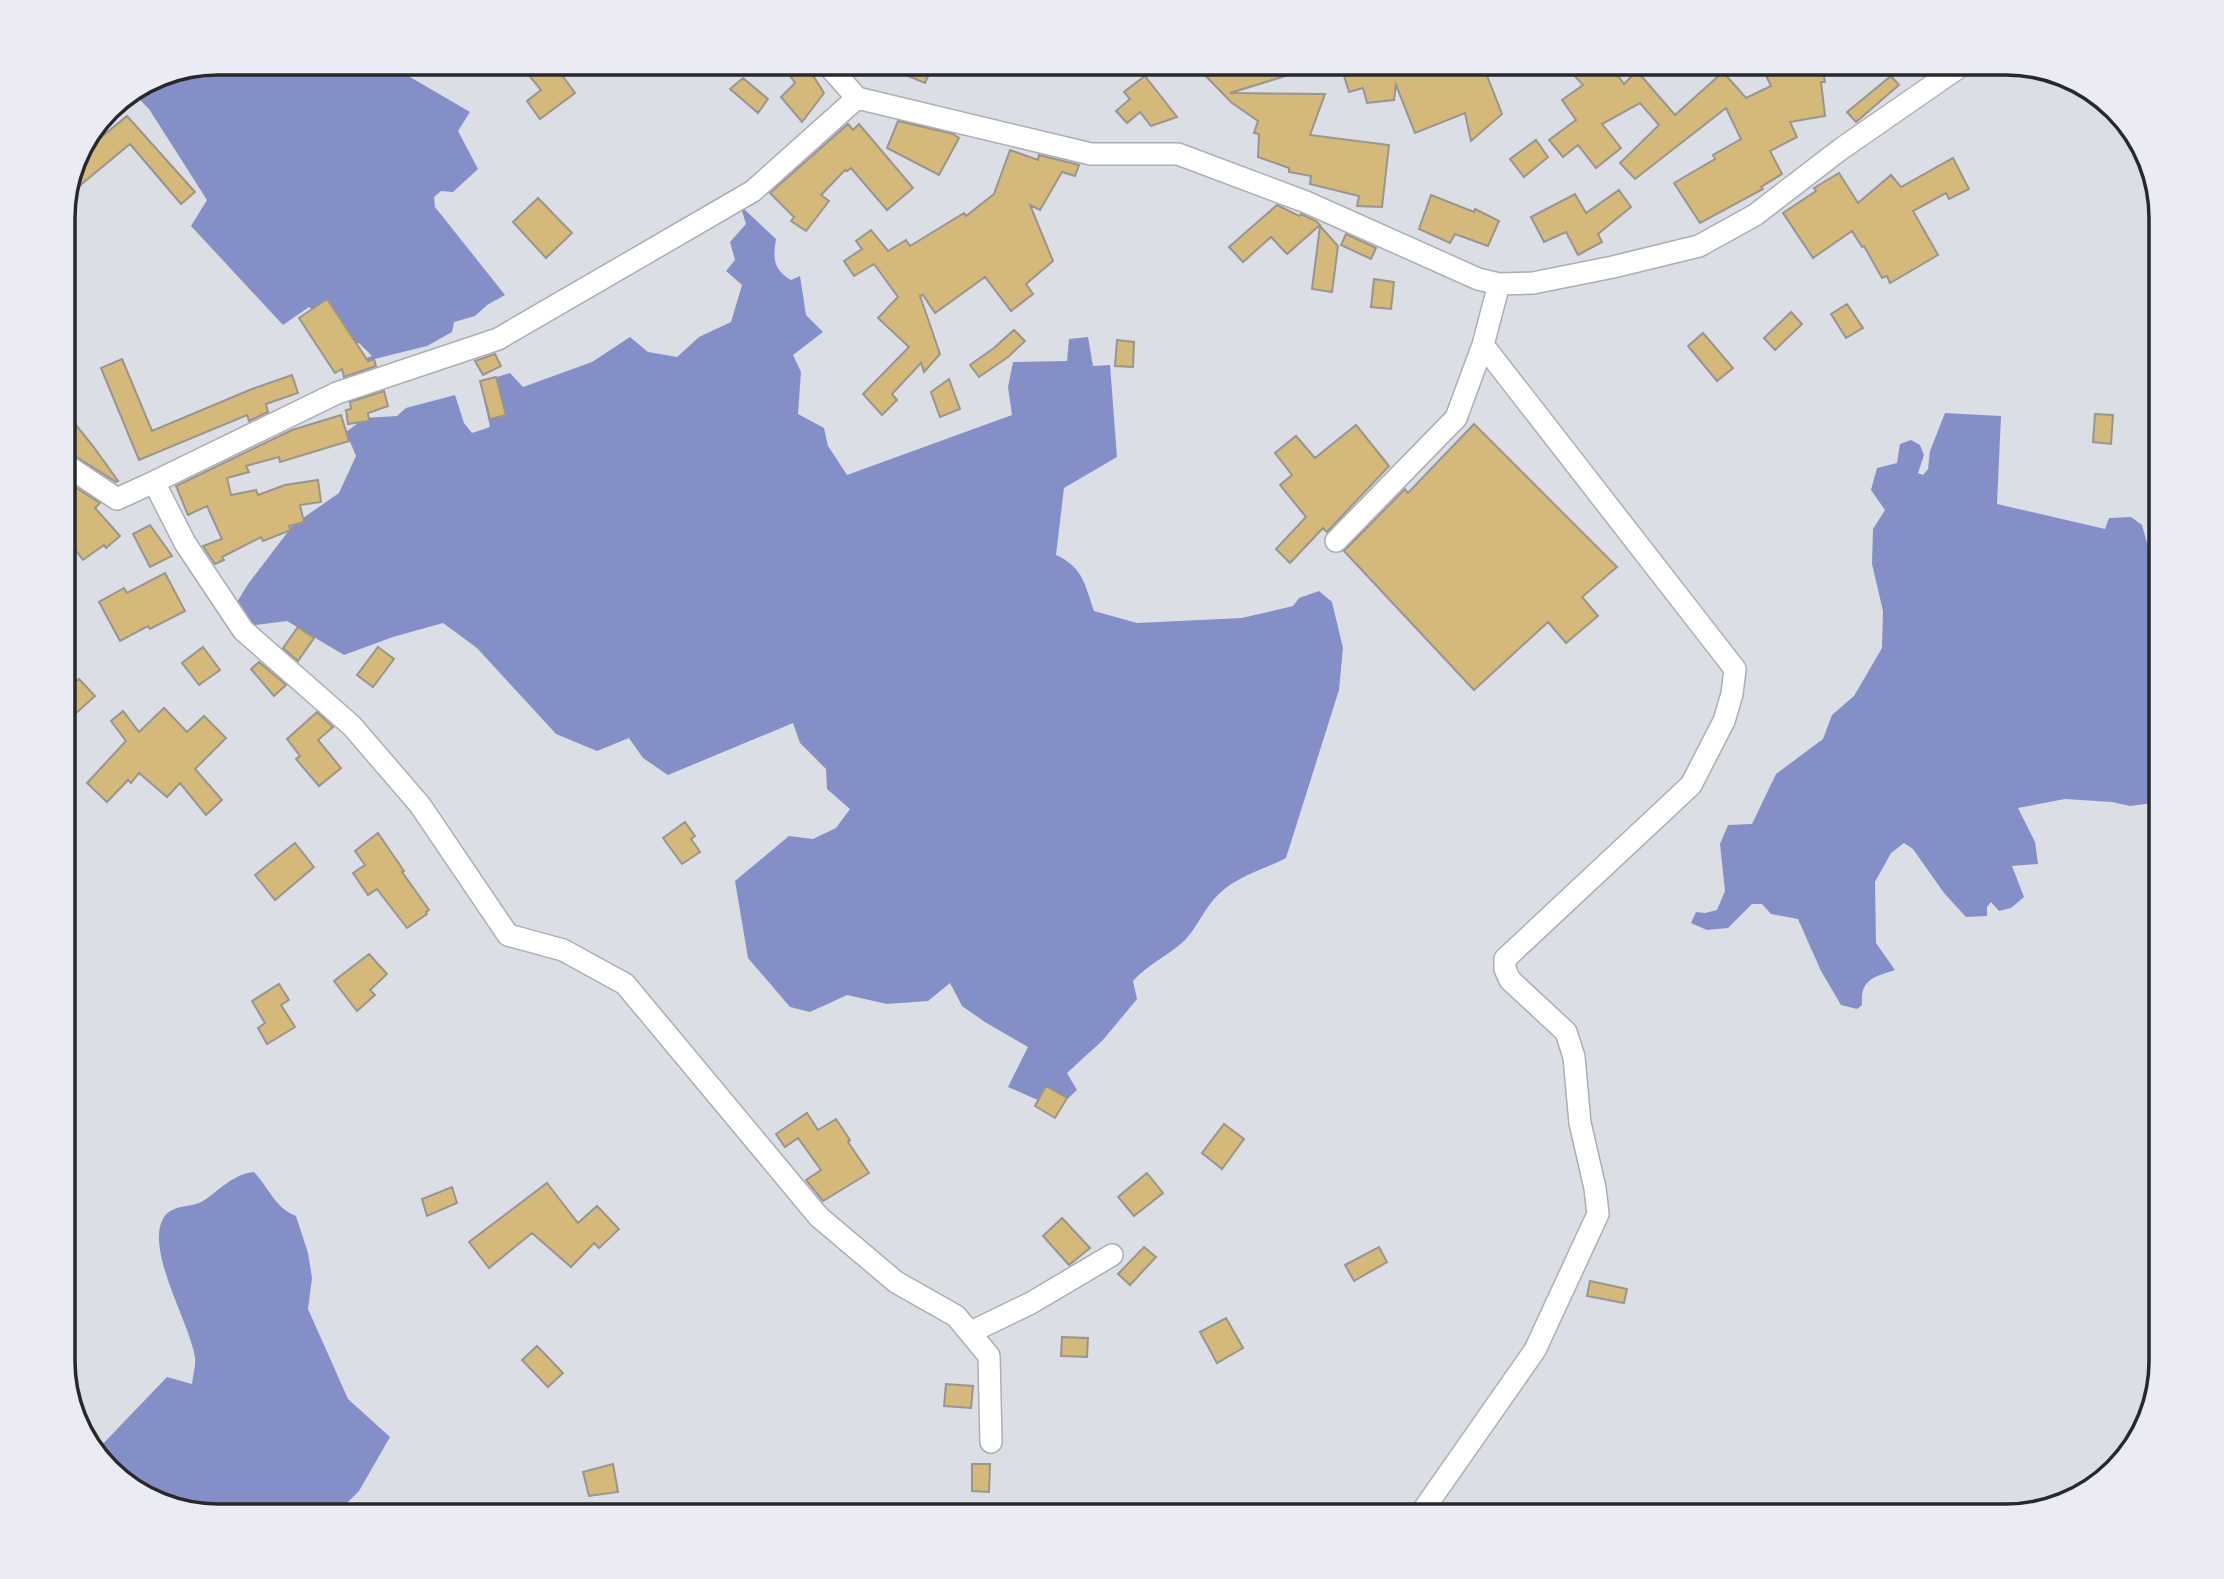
<svg xmlns="http://www.w3.org/2000/svg" width="2224" height="1579" viewBox="0 0 2224 1579" font-family="Karla,sans-serif">
<rect width="100%" height="100%" fill="#dcdee6"/>
<path fill="#858fc7" d="M218,63H386L470,112L458,131L478,169L453,192L441,191L434,197L435,207L505,295L487,305L475,316L454,322L452,332L427,346L342,367L372,356L359,343L341,346L319,314L309,307L283,325L191,226L207,200L149,109L132,92L159,75Z
M744,209L776,239C773,259 773,269 791,280L800,276L806,315L823,332L793,355L801,372L798,414L824,428L828,446L847,475L1012,415L1008,387L1013,362L1067,361L1069,339L1088,337L1093,366L1110,365L1117,457L1064,488L1056,555C1083,567 1085,585 1094,611L1137,623L1242,618L1293,606L1299,598L1319,591L1332,602L1343,648L1339,690L1286,858C1263,870 1240,875 1220,893C1205,906 1198,927 1184,941C1168,956 1148,964 1133,981L1137,999L1103,1040L1067,1073L1077,1090L1062,1104H1047L1008,1087L1028,1047L985,1022L962,1006L950,983L928,1001L887,1004L847,995L810,1012L790,1007L748,958L735,881L789,836L813,839L836,828L850,809L827,789L826,769L800,743L793,723L668,775L643,758L629,738L597,751L556,734L477,648L443,623L393,637L344,655L287,621L247,626L234,607L248,584L293,525L339,493L356,456L346,432L365,418L397,416L406,408L455,395L464,423L472,433L490,427L480,382L510,373L523,387L592,362L630,337L648,352L677,357L699,337L731,322L742,285L726,271L735,260L730,242L746,224L742,211Z
M1945,413L2001,416L1997,504L2105,529L2109,518L2131,517L2142,525L2161,592V802L2130,806L2112,802L2065,799L2018,808L2035,842L2038,864L2012,866L2024,897L2011,908L1999,911L1991,902L1987,907V916L1966,917L1944,893L1913,849L1904,843L1891,853L1875,882L1876,943L1895,970C1874,977 1860,979 1862,1005L1857,1009L1841,1005L1821,971L1798,919L1771,914L1762,904H1752L1728,928L1707,930L1691,923L1696,912L1705,913L1717,910L1725,891L1720,844L1728,825L1752,824L1776,774L1823,739L1832,715L1854,696L1882,648L1883,611L1872,564L1873,529L1885,510L1871,490L1877,468L1897,463L1900,444L1911,440L1920,445L1924,455L1918,473L1923,475L1928,469L1930,451Z
M2148,526L2161,527V567Z
M254,1172C270,1189 274,1207 296,1216L308,1253L312,1278L308,1309L348,1399L390,1437L359,1491L334,1516H218L124,1484L98,1452L97,1450L167,1377L192,1384C193,1375 196,1365 195,1357C189,1321 144,1248 164,1217C173,1204 191,1208 203,1201C220,1190 233,1174 254,1172Z"/>
<path fill="#d4b97b" stroke="#99958e" stroke-width="2" d="M519,63H553L575,93L540,119L527,101L541,90Z
M781,63H805L824,93L802,122L781,97L795,83Z
M909,63H934L925,83L903,74Z
M1193,63H1315V67L1230,93L1325,94L1310,135L1389,145L1382,207L1357,206L1359,196L1310,184L1311,176L1289,172V168L1258,157L1259,134L1254,133L1258,121L1232,103Z
M1340,63H1385L1387,71L1407,63H1482L1502,114L1471,141L1465,113L1415,133L1396,85L1394,100L1367,103L1363,88L1349,92Z
M1563,63H1609L1624,84L1637,71L1675,115L1723,72L1746,98L1771,86L1760,63H1822L1825,82H1821L1825,116L1790,122L1797,137L1770,151L1782,174L1761,187L1763,189L1700,223L1674,183L1715,159L1713,155L1741,139L1726,108L1635,179L1620,163L1659,125L1640,103L1602,124L1621,148L1596,168L1578,145L1563,157L1549,140L1576,120L1562,100L1583,85Z
M1145,76L1177,117L1151,126L1140,112L1127,123L1116,111L1130,99L1124,92Z
M1891,76L1899,85L1856,122L1847,112Z
M743,78L768,99L758,113L730,89Z
M127,116L195,192L181,204L130,144L66,197L77,157Z
M898,121L953,134L959,138L939,175L887,148Z
M848,124L853,130L859,124L913,188L887,210L851,168L847,171L845,170L821,195L829,201L806,231L791,221L794,217L770,193Z
M1536,140L1548,157L1524,177L1510,159Z
M1010,150L1038,160L1039,155L1079,165L1075,176L1062,172L1040,210L1030,205L1053,261L1026,284L1033,294L1011,311L985,277L935,313L923,295L920,296L940,354L924,372L921,363L892,394L897,400L882,415L863,394L909,347L878,318L898,297L874,264L854,276L844,261L862,249L856,241L871,230L888,251L906,240L910,246L964,213L966,216L994,194Z
M1953,158L1969,189L1949,199L1946,193L1913,211L1938,255L1890,283L1887,276L1882,278L1864,246L1862,247L1852,231L1813,258L1783,213L1816,191L1814,188L1839,173L1858,203L1891,175L1901,187Z
M1619,190L1631,207L1598,234L1602,242L1578,255L1566,232L1544,242L1531,217L1575,194L1586,213Z
M1431,195L1474,212L1475,209L1499,221L1488,246L1455,234L1450,243L1419,229Z
M538,198L572,233L546,258L513,222Z
M1277,205L1299,216L1301,214L1316,221L1320,225L1287,254L1271,237L1243,262L1229,247Z
M1320,226L1338,246L1332,292L1312,289Z
M1346,234L1376,248L1371,259L1341,245Z
M1374,279L1394,282L1391,309L1371,307Z
M327,299L368,361L374,359L376,366L344,377L342,369L335,373L299,318Z
M1847,304L1863,328L1846,338L1831,314Z
M1791,312L1802,324L1775,350L1764,338Z
M1014,330L1025,341L1008,357L979,377L970,365L994,348Z
M1703,333L1733,368L1717,381L1688,346Z
M1117,340L1134,342L1133,367L1115,366Z
M495,354L501,366L483,375L475,361Z
M122,359L152,431L252,389L292,375L298,393L266,404L268,412L249,421L247,415L139,460L101,368Z
M496,377L506,415L490,419L480,381Z
M949,379L960,409L940,417L931,392Z
M384,391L388,406L368,413L369,421L348,424L346,410L351,409L350,402Z
M63,409L93,446L118,481L116,482L67,451L63,445Z
M2095,414L2113,415L2111,444L2093,442Z
M341,415L349,441L280,462L279,457L246,466L249,472L227,478L231,495L256,490L258,495L285,485L318,480L321,502L300,505L304,522L289,526L291,530L263,541L261,537L222,557L224,560L215,564L203,546L222,539L207,506L188,515L176,486L292,430Z
M1474,424L1617,567L1582,597L1598,616L1566,643L1548,622L1474,690L1344,551L1405,489L1408,493Z
M1356,425L1389,466L1327,532L1323,528L1290,563L1276,549L1306,517L1280,485L1292,475L1275,453L1296,436L1315,458Z
M64,480L100,503L95,508L120,536L106,548L104,545L83,560L63,534Z
M150,525L172,556L150,567L133,534Z
M165,573L185,611L150,629L148,626L120,641L99,602L124,588L127,593Z
M298,627L314,638L298,661L283,648Z
M203,647L220,670L199,685L182,663Z
M378,647L394,659L373,687L357,675Z
M259,662L286,685L274,696L251,669Z
M79,679L95,696L63,725V693Z
M164,708L187,732L204,716L226,738L195,769L222,800L206,815L180,783L167,797L139,773L131,783L128,780L107,802L87,783L126,741L111,721L123,711L139,732Z
M317,712L333,727L318,740L341,768L319,786L296,759L300,756L287,739Z
M685,822L695,836L691,839L700,852L682,864L663,838Z
M378,833L404,871L402,872L429,910L426,912L427,914L407,928L377,889L368,895L353,873L365,865L355,851Z
M295,843L314,867L275,900L255,875Z
M369,954L387,974L370,990L375,995L357,1011L334,981Z
M279,984L289,1000L281,1005L295,1027L267,1044L258,1028L265,1023L252,1001Z
M1046,1086L1067,1098L1055,1118L1035,1106Z
M807,1113L818,1130L836,1119L850,1140L848,1142L869,1173L823,1201L806,1180L821,1170L798,1138L785,1147L776,1134Z
M1224,1124L1244,1139L1222,1169L1202,1153Z
M1147,1173L1163,1193L1134,1216L1118,1197Z
M547,1183L578,1223L597,1206L619,1229L599,1248L594,1243L571,1267L532,1233L489,1268L469,1242Z
M452,1187L457,1203L427,1216L422,1199Z
M1062,1218L1090,1248L1069,1265L1043,1236Z
M1144,1247L1156,1257L1130,1285L1118,1274Z
M1379,1247L1387,1262L1354,1281L1345,1265Z
M1590,1281L1627,1289L1624,1303L1587,1296Z
M1226,1318L1243,1348L1217,1363L1200,1332Z
M1062,1337L1088,1338L1087,1357L1061,1356Z
M537,1346L563,1373L548,1387L522,1360Z
M946,1384L973,1386L971,1408L944,1406Z
M613,1464L618,1492L589,1496L583,1472Z
M972,1464H990L989,1492L972,1491Z"/>
<g fill="none" stroke-linecap="round" stroke-linejoin="round">
<g stroke="#acaeb5" stroke-width="24">
<path id="minor" d="M826,63L857,98L1091,154H1178L1306,202L1478,279L1499,284L1533,283L1613,267L1699,246L1755,215L1841,149L1965,63
M857,98L753,191L498,339L337,393L154,482L185,543L243,630L352,726L420,805L508,935L563,950L625,984L819,1217L896,1282L956,1316L989,1356L991,1442
M63,463L117,499L154,482
M1336,541L1456,418L1483,345L1499,284
M971,1332L1031,1303L1112,1255
M1419,1516L1535,1350L1598,1214L1595,1188L1580,1123L1574,1057L1566,1032L1510,980L1505,969V959L1691,785L1724,721L1732,694L1735,669L1483,345"/>
</g>
<use href="#minor" stroke="#fff" stroke-width="21"/>
</g>
<path d="M0 0H2224V1579H0ZM218 75H2006A143 143 0 0 1 2149 218V1361A143 143 0 0 1 2006 1504H218A143 143 0 0 1 75 1361V218A143 143 0 0 1 218 75Z" fill="#eaebf3" fill-rule="evenodd"/>
<path fill="none" stroke="#27282b" stroke-width="3.5" d="M218 75H2006A143 143 0 0 1 2149 218V1361A143 143 0 0 1 2006 1504H218A143 143 0 0 1 75 1361V218A143 143 0 0 1 218 75Z"/>
</svg>
